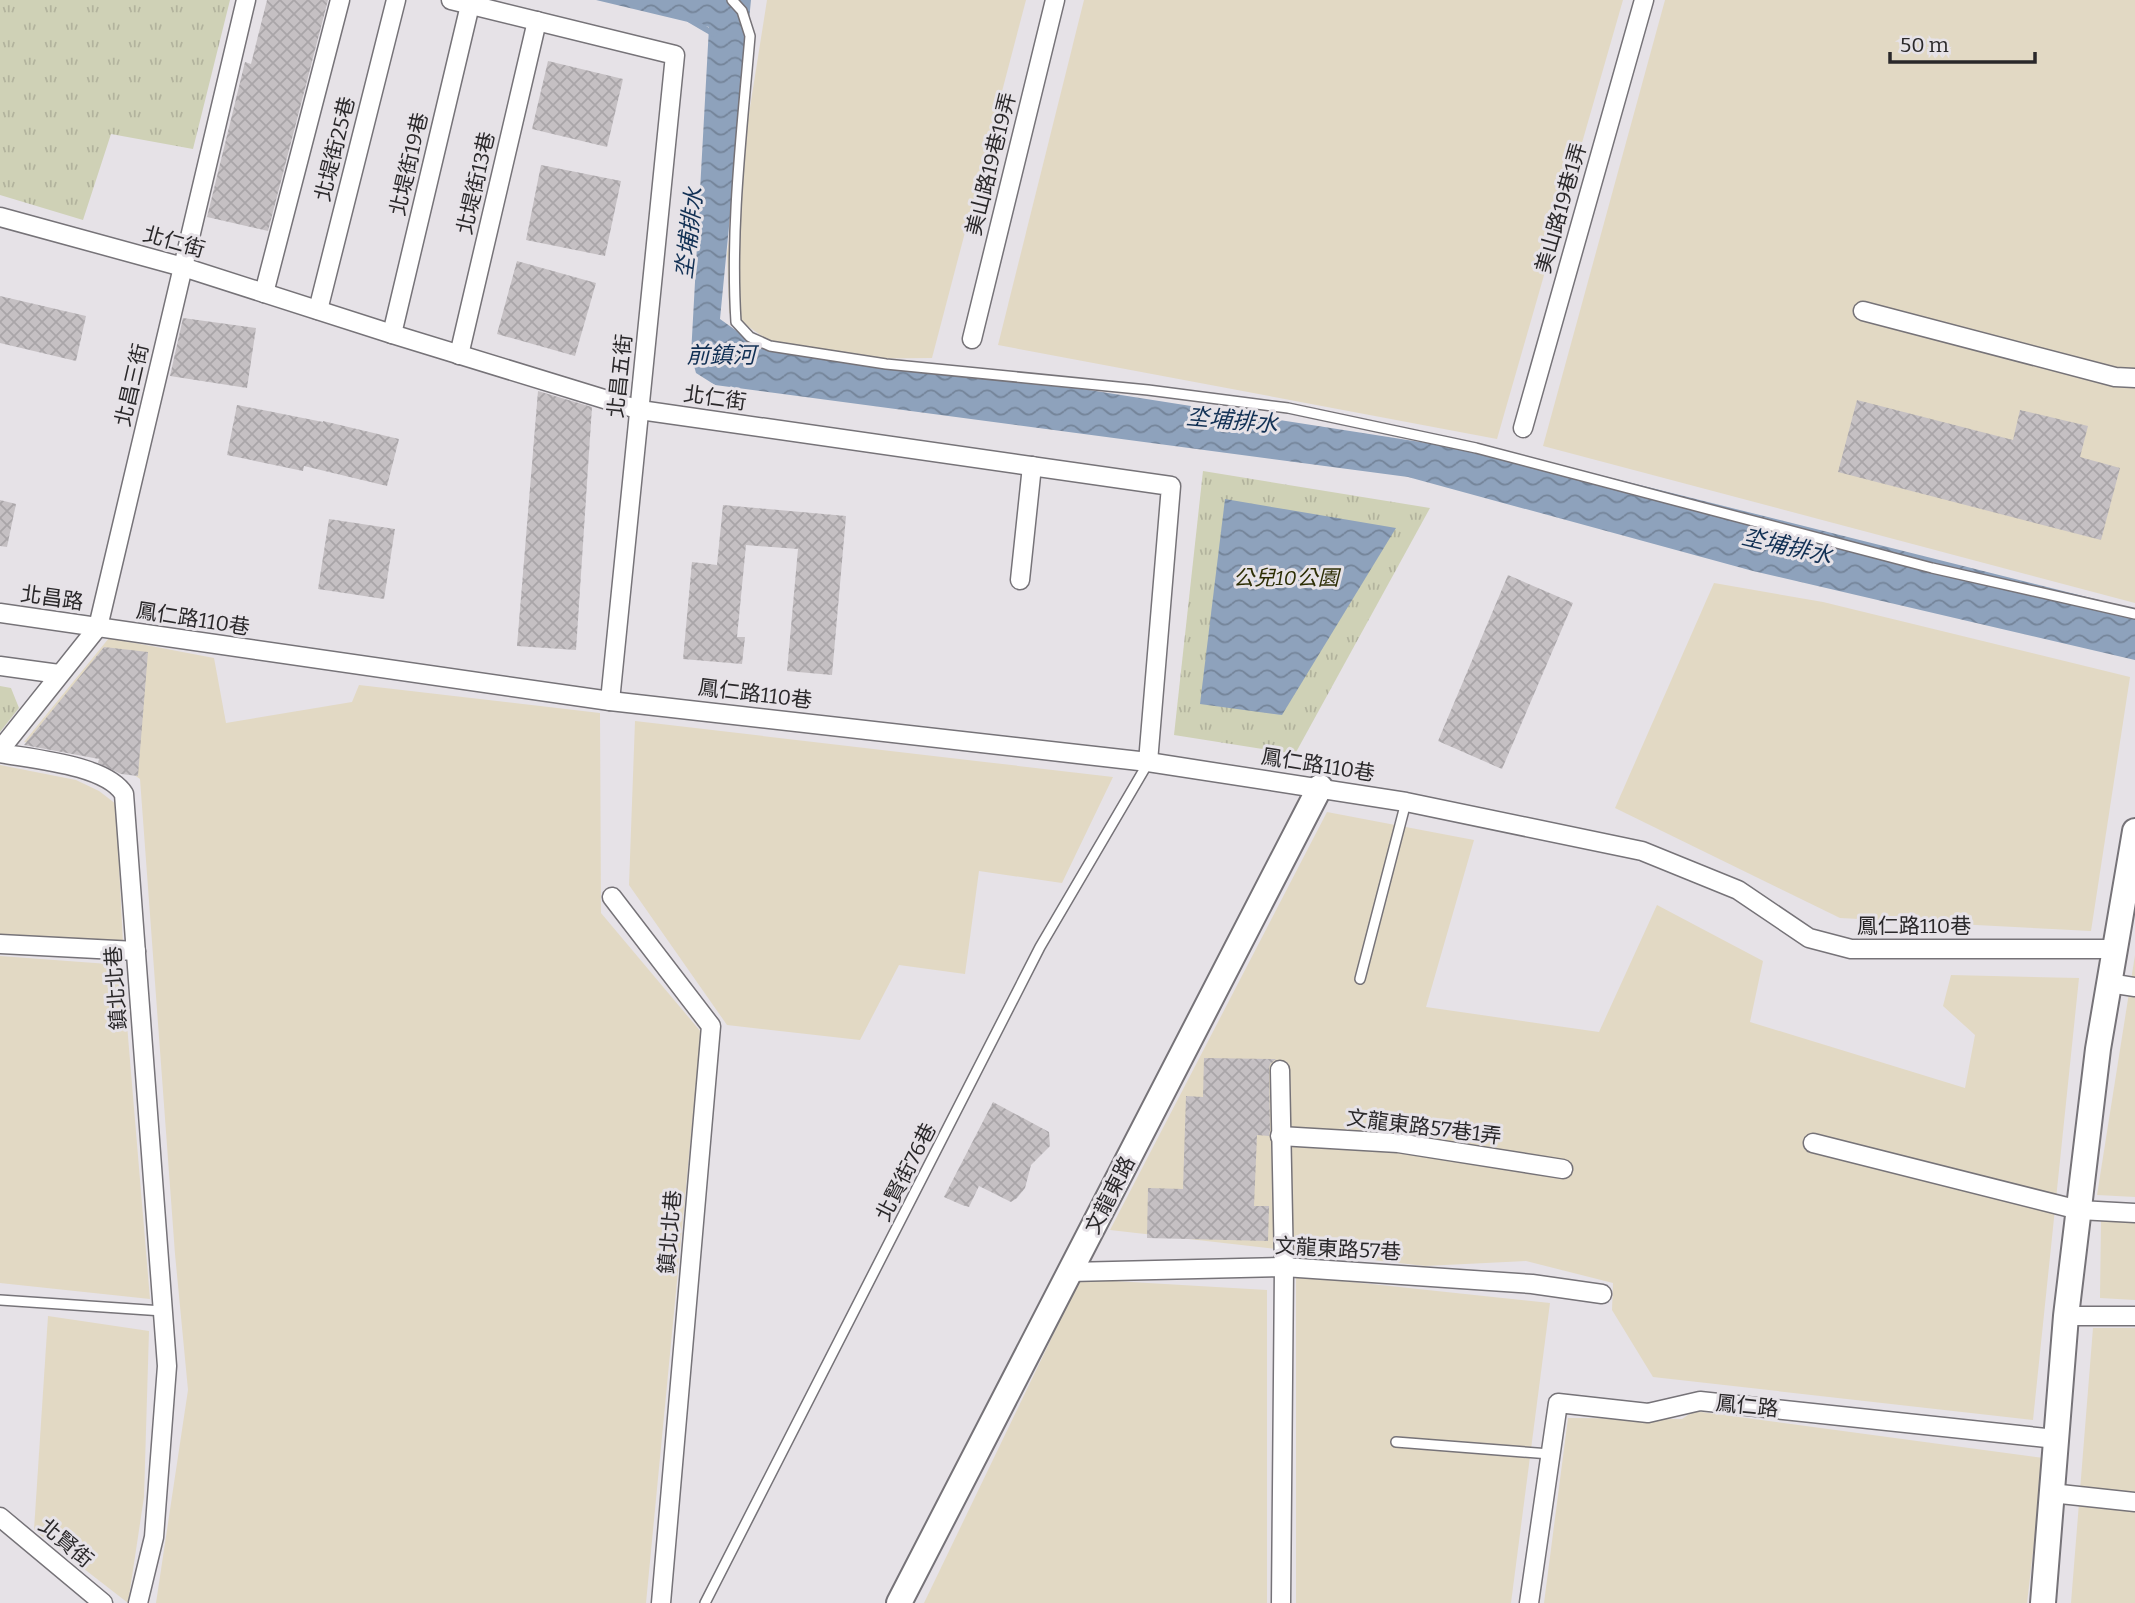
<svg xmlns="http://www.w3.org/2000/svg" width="2135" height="1603" font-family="Bitter,'Noto Sans TC',serif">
<defs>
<pattern id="grass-tufts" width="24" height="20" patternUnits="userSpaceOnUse" patternTransform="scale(1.75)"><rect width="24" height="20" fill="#cfd1b6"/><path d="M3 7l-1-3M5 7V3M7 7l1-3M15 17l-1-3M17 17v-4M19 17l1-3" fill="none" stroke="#b2b39d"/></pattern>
<pattern id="water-waves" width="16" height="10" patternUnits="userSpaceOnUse" patternTransform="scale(1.75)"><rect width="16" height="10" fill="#8ea2bc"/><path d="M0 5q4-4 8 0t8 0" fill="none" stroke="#748499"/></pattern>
<pattern id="building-cross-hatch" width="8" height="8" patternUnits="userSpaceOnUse" patternTransform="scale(1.75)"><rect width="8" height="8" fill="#c5c0c3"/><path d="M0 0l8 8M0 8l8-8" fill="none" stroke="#a9a5a8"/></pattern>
</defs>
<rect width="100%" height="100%" fill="#e6e2e7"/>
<!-- industrial -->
<g fill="#e2d9c4">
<path d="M 767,0 L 1026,0 L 932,358 L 834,359 L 766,339 L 729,313 L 727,253 Z"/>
<path d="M 1084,0 L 1623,0 L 1497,439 L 998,345 Z"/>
<path d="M 1665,0 L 2135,0 L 2135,603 L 1543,446 Z"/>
<path d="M 1714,583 L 1823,602 L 2130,677 L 2091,931 L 1840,918 L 1615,808 Z"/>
<path d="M 109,638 L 214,658 L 226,723 L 352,702 L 359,685 L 600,713 L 601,913 L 701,1032 L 646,1603 L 156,1603 L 188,1390 L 175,1254 L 140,779 L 112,759 L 24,742 Z"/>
<path d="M 635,721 L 1113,777 L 1062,883 L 979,871 L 965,974 L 899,965 L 860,1040 L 727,1025 L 629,885 Z"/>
<path d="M 0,765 L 76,780 L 99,791 L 116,804 L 123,944 L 0,935 Z"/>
<path d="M 1327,812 L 1474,840 L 1426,1007 L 1599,1032 L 1657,905 L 1763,961 L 1750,1022 L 1965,1088 L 1975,1035 L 1943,1006 L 1951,975 L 2079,978 L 2033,1420 L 1653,1377 L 1612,1310 L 1613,1283 L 1526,1261 L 1425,1266 L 1110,1230 Z"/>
<path d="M 2135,955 L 2135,1197 L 2097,1195 Z"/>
<path d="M 0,956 L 122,965 L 150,1299 L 0,1283 Z"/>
<path d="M 2101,1220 L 2135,1223 L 2135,1300 L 2100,1298 Z"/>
<path d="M 1296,1276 L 1550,1303 L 1511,1603 L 1296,1603 Z"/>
<path d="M 1080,1279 L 1267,1290 L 1267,1603 L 924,1603 Z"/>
<path d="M 48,1316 L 149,1331 L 144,1497 L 128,1603 L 34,1530 Z"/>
<path d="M 2093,1328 L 2135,1328 L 2135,1603 L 2071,1603 Z"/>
<path d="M 1694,1411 L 2044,1458 L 2027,1603 L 1544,1603 L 1568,1418 L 1682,1419 Z"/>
</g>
<!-- grass -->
<g fill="url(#grass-tufts)">
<path d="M 0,0 L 230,0 L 193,149 L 111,134 L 83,220 L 0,195 Z"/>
<path d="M 1203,471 L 1430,508 L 1295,754 L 1174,735 Z"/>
<path d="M 0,686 L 11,688 L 19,708 L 0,732 Z"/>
</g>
<!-- water -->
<g fill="url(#water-waves)">
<path d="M 596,0 L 751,0 L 720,319 L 755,344 L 974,372 L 1548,462 L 2135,609 L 2135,660 L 1753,571 L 1408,477 L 715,385 L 696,373 L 691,355 L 709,27 Z"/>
<path d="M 1225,499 L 1396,528 L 1282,715 L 1200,704 Z"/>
</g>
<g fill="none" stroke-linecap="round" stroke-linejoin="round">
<!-- stream -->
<path stroke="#8ea2bc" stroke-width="6" d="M 690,20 L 714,34"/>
</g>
<!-- building -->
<g fill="url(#building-cross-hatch)">
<path d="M 267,0 L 328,0 L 268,231 L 207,217 L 245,62 L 251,64 Z"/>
<path d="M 548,61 L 623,79 L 607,147 L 532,129 Z"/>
<path d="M 541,165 L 621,181 L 605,256 L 526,240 Z"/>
<path d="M 517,261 L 596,283 L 575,356 L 497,334 Z"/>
<path d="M 0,296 L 86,316 L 76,361 L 0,343 Z"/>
<path d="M 183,318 L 256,328 L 247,388 L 170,376 Z"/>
<path d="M 538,391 L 592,407 L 576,650 L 517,646 Z"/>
<path d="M 1857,400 L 2013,440 L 2020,410 L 2088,426 L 2080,457 L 2120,468 L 2101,540 L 1838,472 Z"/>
<path d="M 237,405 L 323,422 L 323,421 L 399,439 L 387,486 L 304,466 L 303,471 L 227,455 Z"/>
<path d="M 0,500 L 16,504 L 7,547 L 0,546 Z"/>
<path d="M 723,505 L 846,516 L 832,675 L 787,671 L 798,549 L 746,545 L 737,637 L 745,637 L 742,664 L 683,659 L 692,562 L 717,565 Z"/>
<path d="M 329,519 L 395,529 L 384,599 L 318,589 Z"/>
<path d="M 1508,575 L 1573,603 L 1502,769 L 1438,741 Z"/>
<path d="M 104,647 L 148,652 L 138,776 L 121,774 L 98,763 L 99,759 L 24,745 Z"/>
<path d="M 1204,1058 L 1276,1059 L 1270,1064 L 1269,1070 L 1270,1131 L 1269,1136 L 1257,1135 L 1254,1206 L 1269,1206 L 1268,1241 L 1147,1238 L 1148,1188 L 1183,1189 L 1186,1096 L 1203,1097 Z"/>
<path d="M 993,1102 L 1049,1132 L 1050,1146 L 1031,1165 L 1025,1188 L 1017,1198 L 1011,1202 L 979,1186 L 969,1207 L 962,1205 L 944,1197 Z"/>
</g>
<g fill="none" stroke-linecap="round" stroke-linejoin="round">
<defs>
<g id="lane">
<path d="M 732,0 L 742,11 L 750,36 C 742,131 730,227 736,322 L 750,337 L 770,346 L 886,364 L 1148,390 L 1288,408 L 1476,448 L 1932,568 L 2135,614"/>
<path d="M 1360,979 L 1406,802"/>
<path d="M 0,1300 L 163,1311"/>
<path d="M 1396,1442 L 1550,1454"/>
<path d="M 705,1603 L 1040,947 L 1148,763"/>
</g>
<g id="street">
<path d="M 451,0 L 675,55 L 610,701"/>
<path d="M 0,217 L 183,267 L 392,334 L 640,410 L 1171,486 L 1148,762"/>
<path d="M 264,293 L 340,0"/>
<path d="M 318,310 L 396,0"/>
<path d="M 1863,311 L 2115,377 L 2135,378"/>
<path d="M 392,334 L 470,5"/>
<path d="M 972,339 L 1055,0"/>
<path d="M 459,355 L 537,21"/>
<path d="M 1523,428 L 1644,0"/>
<path d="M 1020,580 L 1032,466"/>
<path d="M 0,613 L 610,701 L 1148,762 L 1406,802 L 1642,851 L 1738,890 L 1809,938 L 1851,949 L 2115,949"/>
<path d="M 0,666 L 59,674"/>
<path d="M 0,750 L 98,627 L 246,0"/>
<path d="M 0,753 C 33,759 106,765 124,794 L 167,1366 L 154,1537 L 138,1603"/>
<path d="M 612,897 L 711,1026 L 661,1603"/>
<path d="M 0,944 L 136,951"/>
<path d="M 2109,983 L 2135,987"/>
<path d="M 1280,1070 L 1284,1267 L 1281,1603"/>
<path d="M 1280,1136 L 1398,1143 L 1563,1169"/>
<path d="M 1813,1143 L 2079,1210 L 2135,1213"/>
<path d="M 1070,1272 L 1284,1267 L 1532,1284 L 1602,1294"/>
<path d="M 2066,1316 L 2135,1316"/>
<path d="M 2051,1493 L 2135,1502"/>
<path d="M 0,1517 L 103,1603"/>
<path d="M 1529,1603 L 1558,1403 L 1648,1413 L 1700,1401 L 2056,1439"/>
</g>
<g id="secondary">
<path d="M 899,1603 L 1320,787"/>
<path d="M 2043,1603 L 2066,1316 L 2098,1049 L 2135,831"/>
</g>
</defs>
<!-- lane casing -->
<use href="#lane" stroke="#767378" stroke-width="12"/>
<!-- street casing -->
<use href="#street" stroke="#767378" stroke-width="21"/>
<!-- secondary casing -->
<use href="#secondary" stroke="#767378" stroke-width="28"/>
<!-- lane -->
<use href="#lane" stroke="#fff" stroke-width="9"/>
<!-- street -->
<use href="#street" stroke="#fff" stroke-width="18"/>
<!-- secondary -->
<use href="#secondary" stroke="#fff" stroke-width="24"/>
</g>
<g text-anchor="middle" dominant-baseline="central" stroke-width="6" stroke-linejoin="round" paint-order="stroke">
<!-- street labels -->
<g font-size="21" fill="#2a282a" stroke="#e6e2e7">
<text transform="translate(335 149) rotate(-76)">北堤街25巷</text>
<text transform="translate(409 164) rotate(-77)">北堤街19巷</text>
<text transform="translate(991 164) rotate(-76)">美山路19巷19弄</text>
<text transform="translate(476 183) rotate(-77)">北堤街13巷</text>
<text transform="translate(1561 208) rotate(-74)">美山路19巷1弄</text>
<text transform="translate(174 242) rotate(16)">北仁街</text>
<text transform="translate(620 376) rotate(-84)">北昌五街</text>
<text transform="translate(132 385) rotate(-77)">北昌三街</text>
<text transform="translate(715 398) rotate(8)">北仁街</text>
<text transform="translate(52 598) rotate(8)">北昌路</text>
<text transform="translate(193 619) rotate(9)">鳳仁路110巷</text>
<text transform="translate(755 694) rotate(7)">鳳仁路110巷</text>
<text transform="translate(1318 765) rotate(9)">鳳仁路110巷</text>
<text x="1914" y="926">鳳仁路110巷</text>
<text transform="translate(116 988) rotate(-94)">鎮北北巷</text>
<text transform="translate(1424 1127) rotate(7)">文龍東路57巷1弄</text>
<text transform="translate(906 1172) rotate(-63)">北賢街76巷</text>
<text transform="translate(1110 1195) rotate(-63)">文龍東路</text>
<text transform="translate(670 1232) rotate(-85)">鎮北北巷</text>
<text transform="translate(1338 1249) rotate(3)">文龍東路57巷</text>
<text transform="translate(1747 1406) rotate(6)">鳳仁路</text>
<text transform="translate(66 1543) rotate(40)">北賢街</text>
</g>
<!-- park labels -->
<g font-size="21" font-style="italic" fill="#2d2e05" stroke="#e6e2e7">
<text x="1286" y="578">公兒10公園</text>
</g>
<!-- water labels -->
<g font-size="23" font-style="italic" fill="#113054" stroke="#e6e2e7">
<text transform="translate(689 233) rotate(-83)">坔埔排水</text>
<text x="721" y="355">前鎮河</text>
<text transform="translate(1232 420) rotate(5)">坔埔排水</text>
<text transform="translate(1787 546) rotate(13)">坔埔排水</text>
</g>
</g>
<!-- scale -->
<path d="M1890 52v10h145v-10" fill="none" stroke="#2a282a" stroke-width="3.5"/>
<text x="1900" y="52" font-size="21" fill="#2a282a" stroke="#e6e2e7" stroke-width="5" paint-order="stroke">50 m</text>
</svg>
